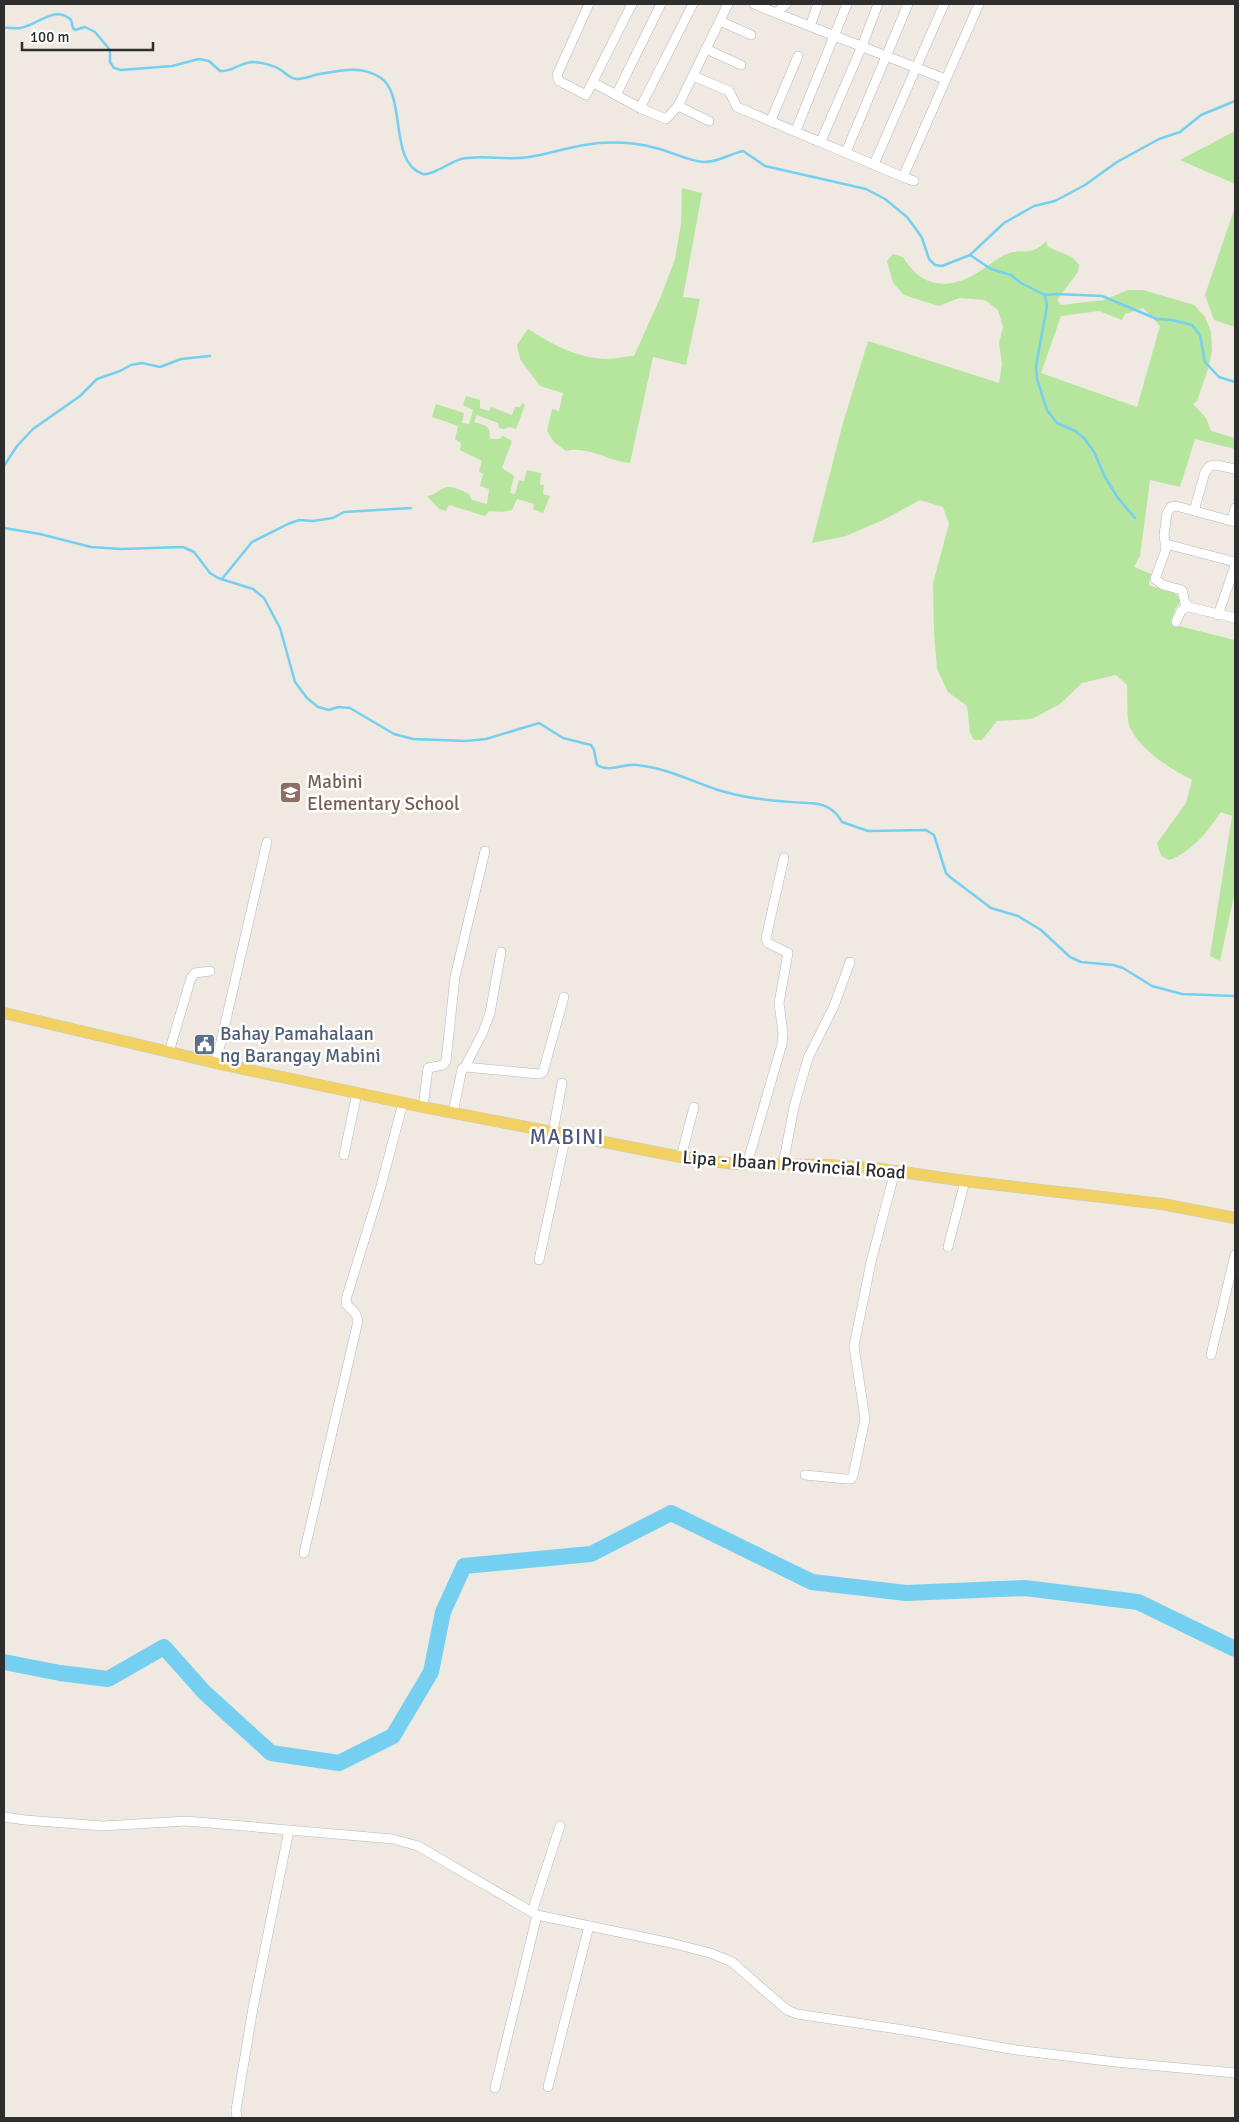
<svg xmlns="http://www.w3.org/2000/svg" width="1239" height="2122" font-family="Signika,sans-serif">
<rect width="100%" height="100%" fill="#efe9e1"/>
<!-- green -->
<g fill="#b6e59e" fill-rule="evenodd">
<path d="M 1235,131 L 1235,184 L 1180,160 Z"/>
<path d="M 682,188 L 702,193 L 683,297 L 700,299 L 686,365 L 653,357 L 630,463 C 609,461 585,445 566,451 L 554,442 L 547,431 L 552,409 L 559,411 L 563,393 L 540,386 L 520,359 L 517,345 L 528,329 C 551,344 579,359 607,359 C 616,359 625,356 634,356 L 661,296 L 675,259 L 681,224 Z"/>
<path d="M 1235,207 L 1235,327 L 1214,320 L 1205,295 Z"/>
<path d="M 1046,241 L 1048,247 L 1072,257 L 1079,265 L 1078,272 L 1057,300 L 1061,305 L 1104,300 L 1128,290 L 1143,290 L 1194,305 L 1205,317 L 1211,332 L 1212,351 L 1208,369 L 1197,401 L 1193,404 L 1206,418 L 1211,431 L 1235,438 L 1235,449 L 1195,439 L 1180,487 L 1150,480 L 1140,556 L 1134,567 L 1151,574 L 1149,584 L 1150,586 C 1162,589 1175,589 1181,601 L 1175,609 L 1171,624 L 1235,640 L 1235,891 L 1220,961 L 1210,956 L 1232,816 L 1221,812 C 1208,831 1191,853 1169,860 L 1161,856 L 1157,843 L 1186,803 L 1192,780 C 1169,768 1142,751 1130,728 C 1126,719 1128,695 1127,685 L 1116,675 L 1082,683 L 1060,704 L 1032,719 L 997,721 L 982,740 L 974,740 L 970,733 L 967,706 L 948,692 L 937,669 L 934,632 L 933,583 L 949,524 L 943,507 L 920,500 L 885,519 L 846,536 L 812,543 L 843,423 L 868,341 L 999,383 L 1002,364 L 999,343 L 1003,327 L 998,310 L 985,300 L 959,298 L 939,306 L 904,295 L 893,283 L 887,261 L 893,254 L 903,257 C 919,284 942,291 972,276 C 983,270 993,261 1004,255 C 1023,246 1029,259 1046,241 ZM 1143,308 L 1160,326 L 1137,407 L 1041,373 L 1061,316 L 1099,311 L 1122,320 L 1125,314 Z"/>
<path d="M 466,396 L 480,400 L 480,408 L 489,411 L 491,407 L 512,415 L 515,407 L 520,407 L 522,403 L 525,405 L 516,429 L 510,427 L 504,429 L 499,428 L 498,423 L 477,415 L 474,422 C 486,426 490,424 490,439 L 499,439 L 503,436 L 512,441 L 502,468 L 514,476 L 510,493 L 515,494 L 519,480 L 524,481 L 527,470 L 541,473 L 540,485 L 544,485 L 543,494 L 550,496 L 543,513 L 533,509 L 534,504 L 517,499 L 512,510 L 502,512 L 489,511 L 485,516 L 449,505 L 446,511 L 439,509 L 427,496 C 434,495 436,492 442,489 C 451,484 460,490 469,494 L 472,500 L 487,504 L 489,489 L 480,486 L 483,474 L 479,471 L 482,461 L 460,450 L 461,443 L 455,439 L 458,426 L 432,417 L 436,404 L 464,413 L 462,423 L 469,424 L 473,410 L 463,405 Z"/>
</g>
<g fill="none" stroke-linecap="round" stroke-linejoin="round">
<!-- stream -->
<g stroke="#75cff0" stroke-width="2.5">
<path d="M 4,28 C 9,27 15,29 20,28 C 37,26 55,4 71,20 L 73,28 L 75,30 L 85,27 L 95,32 L 110,50 L 110,62 L 114,68 L 121,70 L 172,66 L 199,59 L 209,61 L 220,71 C 232,72 239,63 252,62 C 261,62 273,65 281,70 C 287,74 289,78 297,79 C 303,79 309,77 315,75 C 337,71 361,64 381,78 C 407,96 388,163 423,174 C 432,176 450,162 461,159 C 483,154 507,161 529,157 C 548,154 566,148 584,145 C 608,141 632,142 656,148 C 672,152 686,160 703,162 C 717,163 729,154 743,151 L 765,166 L 866,189 L 885,199 L 907,217 L 916,229 L 922,238 L 929,259 L 935,265 L 942,266 L 970,255 L 1004,223 L 1034,206 L 1055,201 L 1085,185 L 1117,162 L 1159,139 L 1180,132 L 1201,115 L 1235,101"/>
<path d="M 970,255 L 991,269 L 1011,275 L 1021,283 L 1045,295 L 1057,294 L 1102,296 L 1157,319 L 1172,320 L 1192,325 L 1200,335 L 1205,362 L 1219,377 L 1235,382"/>
<path d="M 1045,295 L 1047,306 L 1036,366 L 1037,379 L 1047,410 L 1057,423 L 1075,431 L 1084,438 L 1094,452 L 1105,477 L 1118,498 L 1135,518"/>
<path d="M 4,466 L 17,446 L 33,429 L 80,396 L 97,379 L 120,371 L 131,365 L 142,363 L 160,367 L 181,359 L 210,356"/>
<path d="M 4,528 L 40,534 L 91,547 L 121,549 L 183,547 L 194,552 L 210,573 L 218,578 L 253,589 L 264,598 L 280,628 L 295,682 L 307,698 L 318,707 L 329,710 L 338,707 L 350,708 L 394,734 L 413,739 L 466,741 L 486,739 L 539,723 L 563,738 L 591,745 L 594,750 L 597,765 C 610,773 623,763 637,765 C 666,768 691,781 718,790 C 747,799 777,802 808,803 C 824,803 835,809 842,822 L 868,831 L 926,830 L 934,835 L 946,873 L 950,877 L 991,908 L 1018,916 L 1041,930 L 1070,957 L 1081,962 L 1113,965 L 1123,968 L 1152,986 L 1182,994 L 1235,996"/>
<path d="M 222,579 L 252,542 L 288,524 L 299,520 L 313,521 L 333,518 L 344,512 L 411,508"/>
</g>
<!-- river -->
<path stroke="#75cff0" stroke-width="16" d="M 4,1662 L 60,1673 L 108,1679 L 164,1647 L 204,1692 L 271,1753 L 339,1763 L 393,1736 L 431,1672 L 443,1612 L 464,1566 L 591,1554 L 671,1513 L 812,1582 L 906,1593 L 1025,1588 L 1138,1602 L 1235,1649"/>
<defs>
<g id="minor">
<path d="M 589,4 L 557,75 L 559,81 L 586,95 L 632,4"/>
<path d="M 754,4 L 776,13 L 786,4"/>
<path d="M 776,13 L 945,79"/>
<path d="M 720,21 L 751,35"/>
<path d="M 810,26 L 818,4"/>
<path d="M 706,49 L 741,65"/>
<path d="M 693,76 L 729,91 L 737,107 L 903,177 L 979,4"/>
<path d="M 594,83 L 640,108 L 666,119 L 678,106 L 728,4"/>
<path d="M 616,95 L 661,4"/>
<path d="M 678,106 L 709,121"/>
<path d="M 640,108 L 693,4"/>
<path d="M 771,120 L 798,56"/>
<path d="M 796,130 L 847,4"/>
<path d="M 821,141 L 862,46 L 878,4"/>
<path d="M 846,152 L 908,4"/>
<path d="M 874,164 L 944,4"/>
<path d="M 903,177 L 914,181"/>
<path d="M 1194,511 L 1205,472 L 1210,466 L 1216,465 L 1235,469"/>
<path d="M 1232,521 L 1235,508"/>
<path d="M 1235,522 L 1176,506 L 1171,507 L 1167,513 L 1164,535 L 1166,549 L 1155,579 L 1163,585 L 1182,590 L 1185,603 L 1189,607 L 1235,618"/>
<path d="M 1166,544 L 1235,562"/>
<path d="M 1218,615 L 1235,566"/>
<path d="M 1176,622 L 1181,611 L 1187,606"/>
<path d="M 169,1052 L 191,978 L 195,973 L 210,971"/>
<path d="M 216,1063 L 267,842"/>
<path d="M 465,1067 L 483,1032 L 490,1013 L 501,952"/>
<path d="M 423,1107 L 428,1068 L 443,1065 L 446,1061 L 455,977 L 485,851"/>
<path d="M 453,1113 L 462,1069 L 465,1067 L 539,1074 L 543,1072 L 564,997"/>
<path d="M 553,1132 L 562,1083"/>
<path d="M 344,1155 L 357,1093"/>
<path d="M 681,1157 L 694,1107"/>
<path d="M 747,1164 L 782,1044 L 783,1033 L 779,1003 L 788,953 L 768,943 L 766,938 L 784,858"/>
<path d="M 783,1165 L 794,1107 L 808,1058 L 834,1006 L 850,962"/>
<path d="M 948,1247 L 965,1181"/>
<path d="M 539,1260 L 566,1135"/>
<path d="M 1211,1355 L 1235,1255"/>
<path d="M 805,1475 L 846,1479 L 851,1479 L 853,1476 L 865,1419 L 854,1346 L 871,1262 L 895,1171"/>
<path d="M 304,1553 L 358,1321 L 356,1314 L 346,1304 L 347,1296 L 381,1186 L 403,1103"/>
<path d="M 4,1817 L 25,1820 L 103,1826 L 186,1821 L 393,1839 L 418,1846 L 537,1915 L 671,1943 L 710,1953 L 732,1962 L 787,2010 L 797,2014 L 904,2030 L 1016,2050 L 1115,2062 L 1235,2073"/>
<path d="M 532,1912 L 560,1826"/>
<path d="M 548,2087 L 589,1926"/>
<path d="M 495,2088 L 537,1915"/>
<path d="M 237,2118 L 236,2110 L 253,2008 L 289,1830"/>
</g>
<path id="major" d="M 4,1013 L 216,1063 L 423,1107 L 681,1157 L 735,1164 L 826,1165 L 874,1168 L 965,1181 L 1162,1204 L 1235,1218"/>
</defs>
<!-- minor casing -->
<use href="#minor" stroke="#b4b7c1" stroke-width="10"/>
<!-- major casing -->
<use href="#major" stroke="#c9c9c9" stroke-width="12"/>
<!-- minor -->
<use href="#minor" stroke="#fff" stroke-width="9"/>
<!-- major -->
<use href="#major" stroke="#f2d163" stroke-width="11"/>
</g>
<!-- icons -->
<defs>
<symbol id="school-square" viewBox="-11 -11 22 22"><rect x="-9" y="-9" width="18" height="18" rx="4" fill="#8d6e63" stroke="#fff"/><path d="M0-5L7-2L0 1L-7-2ZM-4 1L0 2.5L4 1V4Q0 6-4 4Z" fill="#fff"/></symbol>
<symbol id="civic-square" viewBox="-11 -11 22 22"><rect x="-9" y="-9" width="18" height="18" rx="4" fill="#5c6f8a" stroke="#fff"/><path d="M-.6-6.5H3V-4.5H.6V-3L4-1V1h2V6H-6V1h2V-1L-.6-3ZM-1.2 2.5V6h2.4V2.5Z" fill="#fff"/></symbol>
</defs>
<g fill-rule="evenodd">
<use href="#school-square" x="278" y="780" width="25" height="25"/>
<use href="#civic-square" x="192" y="1032" width="25" height="25"/>
</g>
<g text-anchor="middle" dominant-baseline="central" stroke-width="5" stroke-linejoin="round" paint-order="stroke">
<!-- education labels -->
<g font-size="19" fill="#785e54" stroke="#fff" text-anchor="start">
<text x="307" y="782">Mabini<tspan x="307" dy="22">Elementary School</tspan></text>
</g>
<!-- service labels -->
<g font-size="19" fill="#4e5e75" stroke="#fff" text-anchor="start">
<text x="220" y="1034">Bahay Pamahalaan<tspan x="220" dy="22">ng Barangay Mabini</tspan></text>
</g>
<!-- street labels -->
<g font-size="19" fill="#2e2e2e" stroke="#fff">
<text transform="translate(794 1165) rotate(4)">Lipa - Ibaan Provincial Road</text>
</g>
<!-- quarter labels -->
<g font-size="21" letter-spacing="1" fill="#4d5680" stroke="#fff">
<text x="567" y="1137">MABINI</text>
</g>
</g>
<!-- border -->
<rect width="1239" height="2122" fill="none" stroke="#2e2e2e" stroke-width="10"/>
<!-- scale -->
<path d="M22 42v8h131v-8" fill="none" stroke="#2e2e2e" stroke-width="2.5"/>
<text x="30" y="42" font-size="15" fill="#2e2e2e" stroke="#ffffff" stroke-width="4" paint-order="stroke">100 m</text>
</svg>
